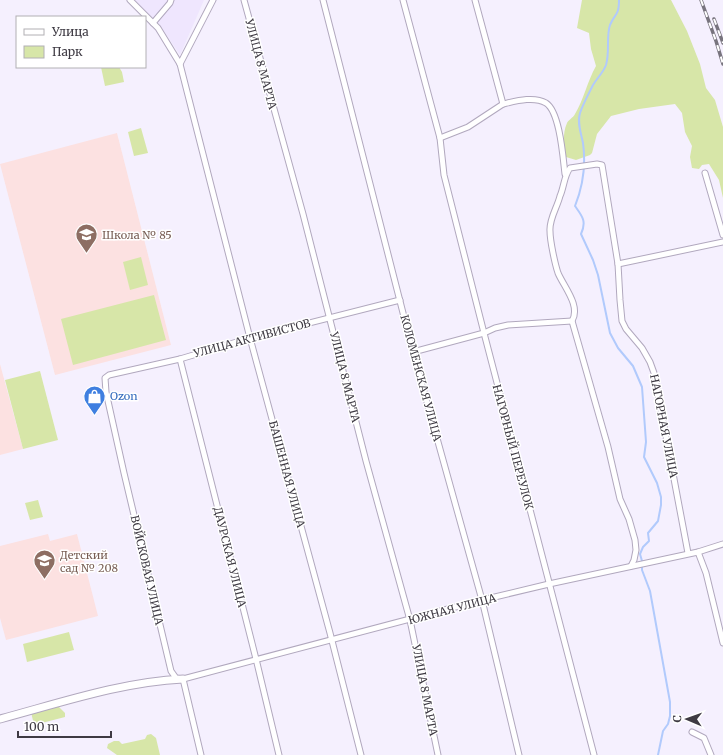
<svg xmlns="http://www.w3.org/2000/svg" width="723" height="755" font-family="Merriweather,serif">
<rect width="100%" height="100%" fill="#f5f0fe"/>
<!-- built -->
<path fill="#efe6fe" d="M 134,0 L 204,0 L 180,55 L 160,25 Z"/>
<!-- education -->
<g fill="#fce1e1">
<path d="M 117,133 L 171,345 L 55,375 L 0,164 Z"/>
<path d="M 0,364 L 23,449 L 0,455 Z"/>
<path d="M 48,534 L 50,541 L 77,534 L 98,616 L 6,640 L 0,618 L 0,546 Z"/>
</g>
<!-- green -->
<g fill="#d7e6a8">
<path d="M 582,0 L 671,0 L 687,31 L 700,64 L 706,88 L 715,100 L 723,127 L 723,198 L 719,180 L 709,164 L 702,165 L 699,169 L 692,168 L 690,157 L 692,146 L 685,132 L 682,113 L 675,104 L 639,109 L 611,116 L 597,134 L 592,153 L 590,155 L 576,160 L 566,157 C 564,147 562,134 567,123 C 568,120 573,118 575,114 C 584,99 587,82 596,66 L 591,49 L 589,33 L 577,28 Z"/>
<path d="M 101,67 L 119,67 L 122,72 L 124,82 L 105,86 Z"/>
<path d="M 141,128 L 148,153 L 134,156 L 128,132 Z"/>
<path d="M 141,257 L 148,285 L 130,290 L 123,262 Z"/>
<path d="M 154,295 L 166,340 L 73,365 L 61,319 Z"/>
<path d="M 40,371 L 58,440 L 23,449 L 5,380 Z"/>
<path d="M 38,500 L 43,517 L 30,520 L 25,503 Z"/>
<path d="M 69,632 L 74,650 L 27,662 L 23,644 Z"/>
<path d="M 57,705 L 65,713 L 65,717 L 34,725 L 31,712 Z"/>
<path d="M 151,734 L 156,738 L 160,755 L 117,755 L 107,748 L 108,744 L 114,741 L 119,741 L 122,744 L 145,739 L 147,735 Z"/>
</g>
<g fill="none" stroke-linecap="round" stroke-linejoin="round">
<!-- stream -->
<path stroke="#b1cafc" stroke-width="2" d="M 619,0 C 619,16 615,13 610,25 C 606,36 610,52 606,65 C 603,73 597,78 593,85 C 589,93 583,104 580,113 C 577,123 581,133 583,143 C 586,165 583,186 575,206 C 582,216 587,221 581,234 L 593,260 L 598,275 L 610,333 L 618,348 L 633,366 L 642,387 L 646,442 L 644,457 L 657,483 L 661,497 L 661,505 L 658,521 L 648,533 L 649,541 L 643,547 L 640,554 L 642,561 L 642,570 L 650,591 L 670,702 L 670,716 L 668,724 L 663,731 L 658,755"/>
<defs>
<g id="minor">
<path d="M 130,0 L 158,28 L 180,64 L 250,338 L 330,633 L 361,755"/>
<path d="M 244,0 L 303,214 L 366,461 L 410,620 L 438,755"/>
<path d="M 323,0 L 413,352 L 482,600 L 519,755"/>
<path d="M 403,0 L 440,138 L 444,175 L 484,333 L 594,755"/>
<path d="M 153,23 L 170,3 L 171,0"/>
<path d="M 180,64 L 213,0"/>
<path d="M 503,104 C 516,101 534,96 546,103 C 560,112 563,158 565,174"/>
<path d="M 440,138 L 468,127 L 503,104 L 475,0"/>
<path d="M 705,173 L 723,235"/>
<path d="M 618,264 L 723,242"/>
<path d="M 413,352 L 484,333 L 495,328 L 508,325 L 572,321"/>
<path d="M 180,359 L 257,663 L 279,755"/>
<path d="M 698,552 L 706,573 L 723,643"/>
<path d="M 631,566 L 634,560 L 636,550 L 635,540 L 629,519 L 620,499 L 608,447 L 572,321 C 581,306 564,287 558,273 C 555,264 550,241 550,231 C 549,219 557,208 560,196 C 564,187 564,176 570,168 L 597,164 L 602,165 L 618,264 L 620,300 L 622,321 L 626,329 L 642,348 L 650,362 L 654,373 L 688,553"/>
<path d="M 183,679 L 482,600 L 549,584 L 698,552 L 723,544"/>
<path d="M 692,732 L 704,738 L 711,755"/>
<path d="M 201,755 L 183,679 L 176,678 L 171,671 L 124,473 L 106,392 L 105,378 L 109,375 L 180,359 L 250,338 L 400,300"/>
</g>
<path id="secondary" d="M 0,719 C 60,703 121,682 183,679"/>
</defs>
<!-- minor casing -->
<use href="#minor" stroke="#b1a8be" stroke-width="7"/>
<!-- secondary casing -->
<use href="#secondary" stroke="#b1a8be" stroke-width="9"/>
<!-- minor -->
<use href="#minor" stroke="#fff" stroke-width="5"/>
<!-- secondary -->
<use href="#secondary" stroke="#fff" stroke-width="7"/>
<defs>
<g id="rail">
<path d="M 701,0 L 716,41 L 723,64"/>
<path d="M 714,19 L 723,43"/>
</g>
</defs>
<!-- rail casing -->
<use href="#rail" stroke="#78747e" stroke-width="3.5"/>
<!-- rail -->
<use href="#rail" stroke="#fff" stroke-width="2" stroke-dasharray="6" stroke-linecap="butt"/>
</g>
<!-- icons -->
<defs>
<symbol id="school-pin" viewBox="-11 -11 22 30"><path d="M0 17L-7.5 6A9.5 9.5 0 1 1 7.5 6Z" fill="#8d6e63" stroke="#fff"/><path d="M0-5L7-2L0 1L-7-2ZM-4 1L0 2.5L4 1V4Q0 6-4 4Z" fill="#fff"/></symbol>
<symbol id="shop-pin" viewBox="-11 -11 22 30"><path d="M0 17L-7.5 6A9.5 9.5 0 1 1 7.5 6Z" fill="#3f7fe0" stroke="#fff"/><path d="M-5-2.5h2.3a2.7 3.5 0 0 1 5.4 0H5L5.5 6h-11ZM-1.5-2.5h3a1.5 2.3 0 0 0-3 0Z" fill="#fff"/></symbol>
</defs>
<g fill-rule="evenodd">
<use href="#school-pin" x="74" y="222" width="25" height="34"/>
<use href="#shop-pin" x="82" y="384" width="25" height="34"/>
<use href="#school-pin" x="32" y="548" width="25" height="34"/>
</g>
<g text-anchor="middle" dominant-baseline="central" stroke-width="3" stroke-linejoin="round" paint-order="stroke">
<!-- street labels -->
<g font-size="11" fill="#3e3a43" stroke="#fff">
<text transform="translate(261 64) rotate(75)">УЛИЦА 8 МАРТА</text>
<text transform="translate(252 338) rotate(-15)">УЛИЦА АКТИВИСТОВ</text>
<text transform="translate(345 377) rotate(76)">УЛИЦА 8 МАРТА</text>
<text transform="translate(421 378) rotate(75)">КОЛОМЕНСКАЯ УЛИЦА</text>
<text transform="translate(664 426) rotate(79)">НАГОРНАЯ УЛИЦА</text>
<text transform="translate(513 447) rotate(75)">НАГОРНЫЙ ПЕРЕУЛОК</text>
<text transform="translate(287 474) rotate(75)">БАШЕННАЯ УЛИЦА</text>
<text transform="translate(230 557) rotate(76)">ДАУРСКАЯ УЛИЦА</text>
<text transform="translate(147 570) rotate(77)">ВОЙСКОВАЯ УЛИЦА</text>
<text transform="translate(452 609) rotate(-15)">ЮЖНАЯ УЛИЦА</text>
<text transform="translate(425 690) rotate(79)">УЛИЦА 8 МАРТА</text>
</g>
<!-- education labels -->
<g font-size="11" fill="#785e54" stroke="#fff" text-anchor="start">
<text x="102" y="235">Школа № 85</text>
<text x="60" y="555">Детский<tspan x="60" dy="13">сад № 208</tspan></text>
</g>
<!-- shop labels -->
<g font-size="11" fill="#366cbe" stroke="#fff" text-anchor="start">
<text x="110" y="396">Ozon</text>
</g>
</g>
<!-- legend -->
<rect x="16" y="16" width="130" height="52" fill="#ffffff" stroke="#b2b0b4"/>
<rect x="24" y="29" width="20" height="6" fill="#ffffff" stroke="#b2b0b4"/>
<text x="52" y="36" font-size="12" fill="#3e3a43">Улица</text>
<rect x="24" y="46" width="20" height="12" fill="#d7e6a8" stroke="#b2b0b4"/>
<text x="52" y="56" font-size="12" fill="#3e3a43">Парк</text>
<!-- north arrow -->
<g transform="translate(687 719) rotate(272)" stroke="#ffffff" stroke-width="3" paint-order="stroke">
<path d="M0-3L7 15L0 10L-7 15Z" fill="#3e3a43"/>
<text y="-6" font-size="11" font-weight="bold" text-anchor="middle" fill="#3e3a43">С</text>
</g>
<!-- scale -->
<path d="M18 731v6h93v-6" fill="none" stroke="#3e3a43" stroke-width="2"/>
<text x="24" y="731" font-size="12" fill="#3e3a43" stroke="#ffffff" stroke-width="3" paint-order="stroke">100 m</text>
</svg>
